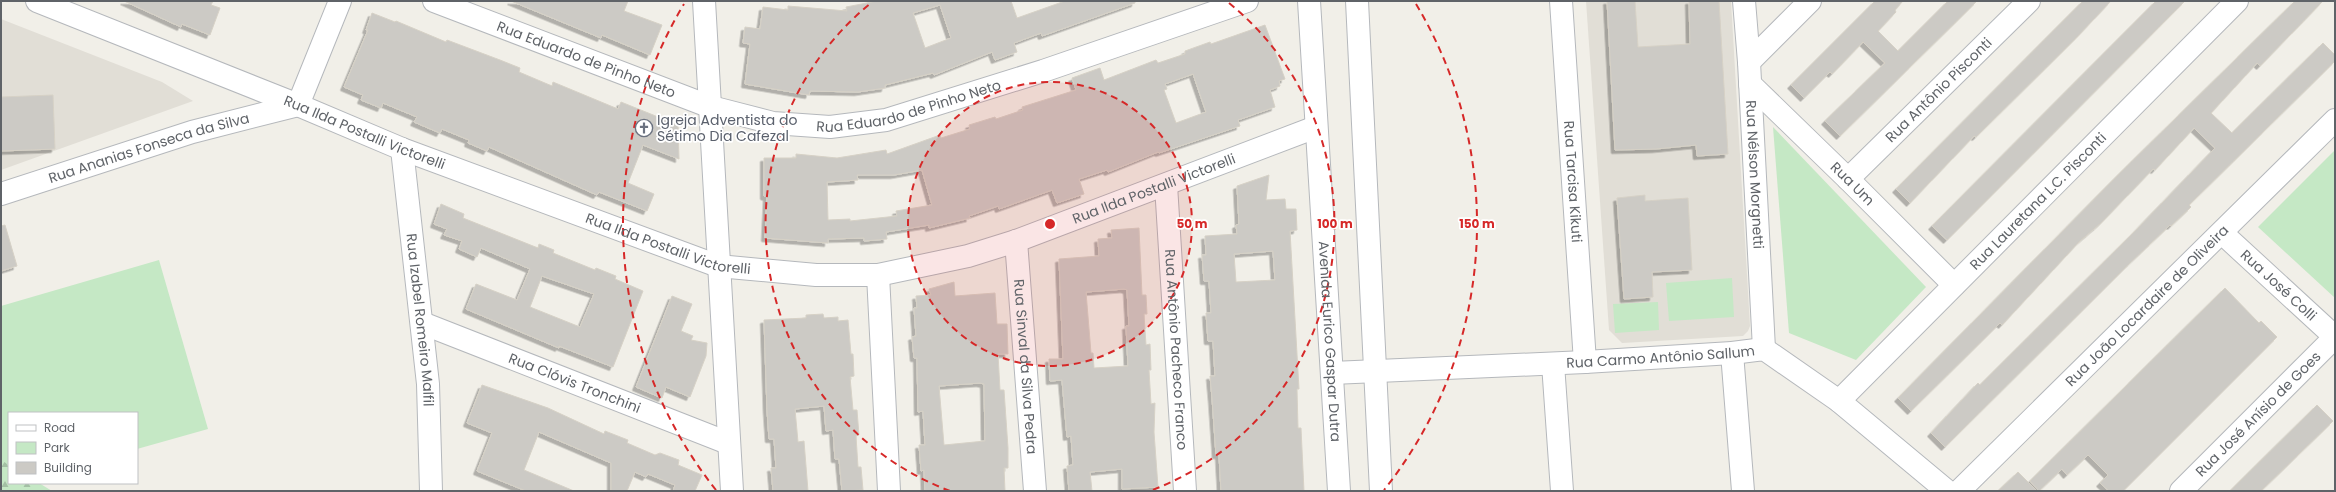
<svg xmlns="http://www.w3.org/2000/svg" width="2336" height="492" font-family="Poppins,sans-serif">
<defs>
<pattern id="forest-firs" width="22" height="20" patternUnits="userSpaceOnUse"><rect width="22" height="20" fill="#c5e8c5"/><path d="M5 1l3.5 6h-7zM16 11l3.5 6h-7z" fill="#a3c0a4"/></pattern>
<filter id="shadow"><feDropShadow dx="-3.5" dy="3.5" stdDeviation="0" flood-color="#0004"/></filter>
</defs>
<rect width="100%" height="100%" fill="#f1efe8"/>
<!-- education -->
<g fill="#e1ded6">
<path d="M 1586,1 L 1731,1 L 1750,326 L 1748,331 L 1743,336 L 1622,343 L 1609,330 Z"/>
<path d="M 1,19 L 162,82 L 193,101 L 1,170 Z"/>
</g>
<!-- green -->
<g fill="#c5e8c5">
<path d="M 1773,127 L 1926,287 L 1856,360 L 1789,333 Z"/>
<path d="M 2335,150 L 2335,298 L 2258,227 Z"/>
<path d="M 159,260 L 208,429 L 137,449 L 137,413 L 9,413 L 9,483 L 1,489 L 1,306 Z"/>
<path d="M 1732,278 L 1734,317 L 1669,321 L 1666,283 Z"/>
<path d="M 1658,302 L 1659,330 L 1615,333 L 1613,304 Z"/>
</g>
<!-- forest -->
<path fill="url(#forest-firs)" d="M 1,460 L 9,465 L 9,483 L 39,483 L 52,491 L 1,491 Z"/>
<!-- building -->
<g fill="#cccac5" stroke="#d6d1c6" fill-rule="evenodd" filter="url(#shadow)">
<path d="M 124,1 L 213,1 L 211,5 L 220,8 L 210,35 L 182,24 L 181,27 Z"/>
<path d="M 511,1 L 628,1 L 624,11 L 662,25 L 650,55 L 602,35 L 601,38 Z"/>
<path d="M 877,1 L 1011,1 L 1017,18 L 1065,1 L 1135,1 L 1135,3 L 1042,36 L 1041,33 L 1014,43 L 1017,52 L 995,60 L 992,52 L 934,75 L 933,73 L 885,85 L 885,88 L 858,92 L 810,91 L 809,95 L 745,84 L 750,44 L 743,43 L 745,27 L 760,29 L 763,7 L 788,10 L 788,6 L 847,11 L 846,7 ZM 940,5 L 951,38 L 925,48 L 913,13 Z"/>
<path d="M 1607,1 L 1635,1 L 1638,47 L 1690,44 L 1689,1 L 1719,1 L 1728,154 L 1697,156 L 1696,145 L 1656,149 L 1615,150 Z"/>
<path d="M 1875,1 L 1903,1 L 1895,10 L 1896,12 L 1878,31 L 1898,51 L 1948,1 L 1977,1 L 1840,136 L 1825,121 L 1885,63 L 1863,42 L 1832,74 L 1830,72 L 1804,98 L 1791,85 Z"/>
<path d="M 2083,1 L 2111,1 L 2077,37 L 1976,137 L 1974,136 L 1910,203 L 1896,189 Z"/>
<path d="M 2156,1 L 2185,1 L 1947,240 L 1932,226 Z"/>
<path d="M 2295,1 L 2323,1 L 2260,66 L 2257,63 L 2211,113 L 2232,133 L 2323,43 L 2335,55 L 2335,61 L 2189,205 L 2191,207 L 2171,226 L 2170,225 L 2128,265 L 1945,447 L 1931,433 L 1978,383 L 1980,385 L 2135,231 L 2215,148 L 2194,128 L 2155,170 L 2153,169 L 2101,223 L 2079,242 L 2002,325 L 2000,323 L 1911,411 L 1898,398 L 2119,174 Z"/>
<path d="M 372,13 L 395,22 L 396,21 L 446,42 L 447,40 L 500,60 L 520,68 L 519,72 L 552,86 L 553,82 L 618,109 L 621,102 L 678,125 L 679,159 L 643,145 L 628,183 L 654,194 L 647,211 L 599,192 L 597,195 L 489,147 L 487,151 L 468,143 L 469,140 L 442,129 L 440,133 L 414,122 L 417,117 L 383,103 L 381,108 L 361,100 L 363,95 L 344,87 L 368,30 L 366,30 Z"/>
<path d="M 1265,25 L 1285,79 L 1279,81 L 1280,86 L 1270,90 L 1275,107 L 1238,120 L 1240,126 L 1159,153 L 1158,152 L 1108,172 L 1107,170 L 1079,179 L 1084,194 L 1057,203 L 1052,190 L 999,209 L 998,206 L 969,216 L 970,218 L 929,228 L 929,225 L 886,232 L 887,239 L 864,241 L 864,238 L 828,239 L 828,243 L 765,238 L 767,197 L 764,196 L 764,158 L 796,158 L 796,154 L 837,158 L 886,150 L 887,154 L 940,135 L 941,138 L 970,129 L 969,125 L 995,117 L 996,119 L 1023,110 L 1022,107 L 1076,90 L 1072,78 L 1100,68 L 1104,80 L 1156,60 L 1158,63 L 1185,54 L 1185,51 L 1210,42 L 1211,44 ZM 1193,74 L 1206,112 L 1176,123 L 1164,90 L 1167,89 L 1165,84 ZM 922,170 L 932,205 L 896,211 L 897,216 L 850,221 L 850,219 L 828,220 L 827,182 L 858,180 L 857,175 L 894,175 Z"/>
<path d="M 53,95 L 55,149 L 1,151 L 1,97 Z"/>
<path d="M 1269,175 L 1266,200 L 1285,199 L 1286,209 L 1296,209 L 1297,230 L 1290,231 L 1299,389 L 1297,389 L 1298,428 L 1301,428 L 1304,491 L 1221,491 L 1219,455 L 1216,455 L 1212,398 L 1210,376 L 1215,376 L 1213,341 L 1208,341 L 1206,313 L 1211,313 L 1209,281 L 1204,281 L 1202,255 L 1206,255 L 1205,236 L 1237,234 L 1236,225 L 1239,224 L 1237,186 ZM 1273,251 L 1275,280 L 1236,282 L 1234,254 Z"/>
<path d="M 1645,195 L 1645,201 L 1688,198 L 1692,270 L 1652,272 L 1653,297 L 1624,299 L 1617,198 Z"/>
<path d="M 441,204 L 464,214 L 463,218 L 538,248 L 539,244 L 554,250 L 553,253 L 595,270 L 596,268 L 616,276 L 615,279 L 643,291 L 613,367 L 559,346 L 559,348 L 466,309 L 476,284 L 517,300 L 530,269 L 481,248 L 477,257 L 459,249 L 462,241 L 444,235 L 447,229 L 434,224 ZM 542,276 L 594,294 L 580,327 L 530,307 Z"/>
<path d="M 5,225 L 17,266 L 1,271 L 1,226 Z"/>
<path d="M 1139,228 L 1142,295 L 1146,295 L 1147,314 L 1144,314 L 1146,345 L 1150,344 L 1151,370 L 1149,370 L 1151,404 L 1155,403 L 1154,432 L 1158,487 L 1122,489 L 1122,469 L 1090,472 L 1092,491 L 1069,491 L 1067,466 L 1073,465 L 1071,436 L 1067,437 L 1062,380 L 1050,381 L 1049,359 L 1063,359 L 1059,259 L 1099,256 L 1098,239 L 1112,238 L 1111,230 ZM 1124,289 L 1127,290 L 1129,326 L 1126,326 L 1128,366 L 1094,368 L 1093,353 L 1091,353 L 1086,292 Z"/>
<path d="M 954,282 L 955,296 L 995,293 L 997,324 L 1007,324 L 1008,354 L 998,354 L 1000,390 L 1004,390 L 1008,448 L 1008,468 L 1004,468 L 1005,491 L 925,491 L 924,470 L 921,471 L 919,445 L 925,445 L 923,411 L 918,412 L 917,358 L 914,358 L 912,337 L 916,336 L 914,308 L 917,308 L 916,296 L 931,295 L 929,289 ZM 980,383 L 984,384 L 985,441 L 944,445 L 939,386 Z"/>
<path d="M 2225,288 L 2259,323 L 2261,321 L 2277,337 L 2123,491 L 2109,491 L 2100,483 L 2108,475 L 2088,455 L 2067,475 L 2062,469 L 2039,491 L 2030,481 Z"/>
<path d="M 672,296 L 692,304 L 681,331 L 693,336 L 691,340 L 707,343 L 706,356 L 690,397 L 666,387 L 662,398 L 636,387 Z"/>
<path d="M 823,314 L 824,318 L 838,317 L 838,321 L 848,320 L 851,354 L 853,354 L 854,376 L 850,377 L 853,410 L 857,410 L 859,435 L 856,436 L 858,467 L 861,467 L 863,490 L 842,491 L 839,459 L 835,459 L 833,430 L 826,431 L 824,406 L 795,409 L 798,442 L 804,441 L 808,491 L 773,491 L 771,468 L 776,468 L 774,439 L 769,439 L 767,410 L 764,320 L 806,318 L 806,315 Z"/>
<path d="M 482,385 L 548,408 L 604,434 L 605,431 L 628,440 L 627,443 L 655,455 L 660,453 L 679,460 L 678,465 L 702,475 L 695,491 L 673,491 L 675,485 L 648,474 L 646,477 L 635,472 L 627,491 L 611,491 L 611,463 L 539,432 L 524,470 L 574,491 L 526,491 L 477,471 L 492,433 L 467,423 Z"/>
<path d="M 2317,405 L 2333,421 L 2261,491 L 2230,491 Z"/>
<path d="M 2018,472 L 2037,491 L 1998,491 Z"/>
</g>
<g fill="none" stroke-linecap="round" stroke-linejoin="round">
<defs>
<g id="minor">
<path id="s1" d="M 37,1 L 298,105 L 402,149 L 718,266 L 816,275 L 878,275 L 968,256 L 1016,241 L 1316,127"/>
<path id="s2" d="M 434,1 L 711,107 L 773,123 L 830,127 L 886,120 L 1043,71 L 1247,1"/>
<path d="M 704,1 L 732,491"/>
<path id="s3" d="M 1309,1 L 1339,491"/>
<path d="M 1357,1 L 1381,491"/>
<path id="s4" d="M 1561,1 L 1585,362"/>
<path id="s5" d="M 1744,1 L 1749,62 L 1764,349"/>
<path d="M 1749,62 L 1810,1"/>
<path id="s6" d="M 1750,84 L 1848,179 L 1954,285"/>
<path d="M 298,105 L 340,1"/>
<path id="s7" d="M 402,149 L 428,384 L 431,491"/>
<path id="s8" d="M 1848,179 L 2029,1"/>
<path id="s9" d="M 1166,185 L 1185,491"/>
<path id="s10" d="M 1,194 L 192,132 L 298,105"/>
<path id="s11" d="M 2222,233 L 2335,337"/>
<path id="s12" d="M 1016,241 L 1035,491"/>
<path d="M 878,275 L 889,491"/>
<path id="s13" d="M 422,323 L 728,443"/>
<path d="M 1732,353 L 1743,491"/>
<path d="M 1553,364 L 1562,491"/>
<path id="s14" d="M 1332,373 L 1585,362 L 1732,353 L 1764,349 L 1839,401 L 1947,491"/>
<path id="s15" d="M 1839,401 L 2237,1"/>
<path id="s16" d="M 1959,491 L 2335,120"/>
<path id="s17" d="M 2181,491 L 2335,337"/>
</g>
</defs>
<!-- minor casing -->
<use href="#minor" stroke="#b5b8bc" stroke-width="24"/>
<!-- minor -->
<use href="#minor" stroke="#fff" stroke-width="22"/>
</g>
<!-- distance rings -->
<circle cx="1050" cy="224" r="142" fill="#d62828" fill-opacity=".12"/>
<g fill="none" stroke="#d62828" stroke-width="2" stroke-dasharray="7 5">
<circle cx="1050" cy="224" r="142"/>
<path d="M950 491A285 285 0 0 1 871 3M1229 3A285 285 0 0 1 1150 491"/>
<path d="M716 490A427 427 0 0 1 684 4M1416 4A427 427 0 0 1 1384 490"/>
</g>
<!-- icons -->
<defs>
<symbol id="church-ring" viewBox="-11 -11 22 22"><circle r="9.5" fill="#fff" stroke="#6b7280" stroke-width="1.5"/><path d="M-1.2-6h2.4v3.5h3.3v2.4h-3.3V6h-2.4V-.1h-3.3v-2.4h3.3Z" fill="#6b7280"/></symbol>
</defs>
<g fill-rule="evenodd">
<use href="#church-ring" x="634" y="118" width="20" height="20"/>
</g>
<g text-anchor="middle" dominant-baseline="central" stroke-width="3.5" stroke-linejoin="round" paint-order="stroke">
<!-- street labels -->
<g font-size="14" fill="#5f6368" stroke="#fff">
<text stroke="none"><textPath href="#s2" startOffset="163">Rua Eduardo de Pinho Neto</textPath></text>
<text stroke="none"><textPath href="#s8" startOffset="127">Rua Antônio Pisconti</textPath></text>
<text stroke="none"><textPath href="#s2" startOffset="499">Rua Eduardo de Pinho Neto</textPath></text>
<text stroke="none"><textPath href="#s1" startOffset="353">Rua Ilda Postalli Victorelli</textPath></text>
<text stroke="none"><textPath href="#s10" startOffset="155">Rua Ananias Fonseca da Silva</textPath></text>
<text stroke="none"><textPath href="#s5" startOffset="174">Rua Nélson Morgnetti</textPath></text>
<text stroke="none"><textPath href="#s4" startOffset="181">Rua Tarcisa Kikuti</textPath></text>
<text stroke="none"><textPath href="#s6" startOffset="143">Rua Um</textPath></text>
<text stroke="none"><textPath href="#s1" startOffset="1181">Rua Ilda Postalli Victorelli</textPath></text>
<text stroke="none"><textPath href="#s15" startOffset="282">Rua Lauretana L.C. Pisconti</textPath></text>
<text stroke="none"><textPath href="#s1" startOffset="677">Rua Ilda Postalli Victorelli</textPath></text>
<text stroke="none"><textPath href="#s11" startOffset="77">Rua José Colli</textPath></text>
<text stroke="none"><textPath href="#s16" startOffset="264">Rua João Locardaire de Oliveira</textPath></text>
<text stroke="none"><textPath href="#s7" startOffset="172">Rua Izabel Romeiro Malfil</textPath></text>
<text stroke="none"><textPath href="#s3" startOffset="341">Avenida Eurico Gaspar Dutra</textPath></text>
<text stroke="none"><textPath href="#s9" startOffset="165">Rua Antônio Pacheco Franco</textPath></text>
<text stroke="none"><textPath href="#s14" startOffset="329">Rua Carmo Antônio Sallum</textPath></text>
<text stroke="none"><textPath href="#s12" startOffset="126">Rua Sinval da Silva Pedra</textPath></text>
<text stroke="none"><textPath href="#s13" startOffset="164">Rua Clóvis Tronchini</textPath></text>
<text stroke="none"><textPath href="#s17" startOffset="109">Rua José Anísio de Goes</textPath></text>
</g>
<!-- worship labels -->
<g font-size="14" fill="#5b616d" stroke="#fff" text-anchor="start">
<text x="657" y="120">Igreja Adventista do<tspan x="657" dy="16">Sétimo Dia Cafezal</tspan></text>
</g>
</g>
<circle cx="1050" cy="224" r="6" fill="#d62828" stroke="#fff" stroke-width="2"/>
<g font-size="12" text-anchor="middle" font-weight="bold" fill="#d62828" stroke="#fff" stroke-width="3.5" stroke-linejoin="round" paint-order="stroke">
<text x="1192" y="228">50 m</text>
<text x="1335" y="228">100 m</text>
<text x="1477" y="228">150 m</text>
</g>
<!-- border -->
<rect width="2336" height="492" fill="none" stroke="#5f6368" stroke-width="4"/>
<!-- legend -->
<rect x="8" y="412" width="130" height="72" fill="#ffffff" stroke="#bfc1c3"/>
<rect x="16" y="425" width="20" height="6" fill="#ffffff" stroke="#bfc1c3"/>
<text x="44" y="432" font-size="12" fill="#5f6368">Road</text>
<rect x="16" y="442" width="20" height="12" fill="#c5e8c5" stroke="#bfc1c3"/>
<text x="44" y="452" font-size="12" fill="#5f6368">Park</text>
<rect x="16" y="462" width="20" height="12" fill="#cccac5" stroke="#bfc1c3"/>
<text x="44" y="472" font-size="12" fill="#5f6368">Building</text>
</svg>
